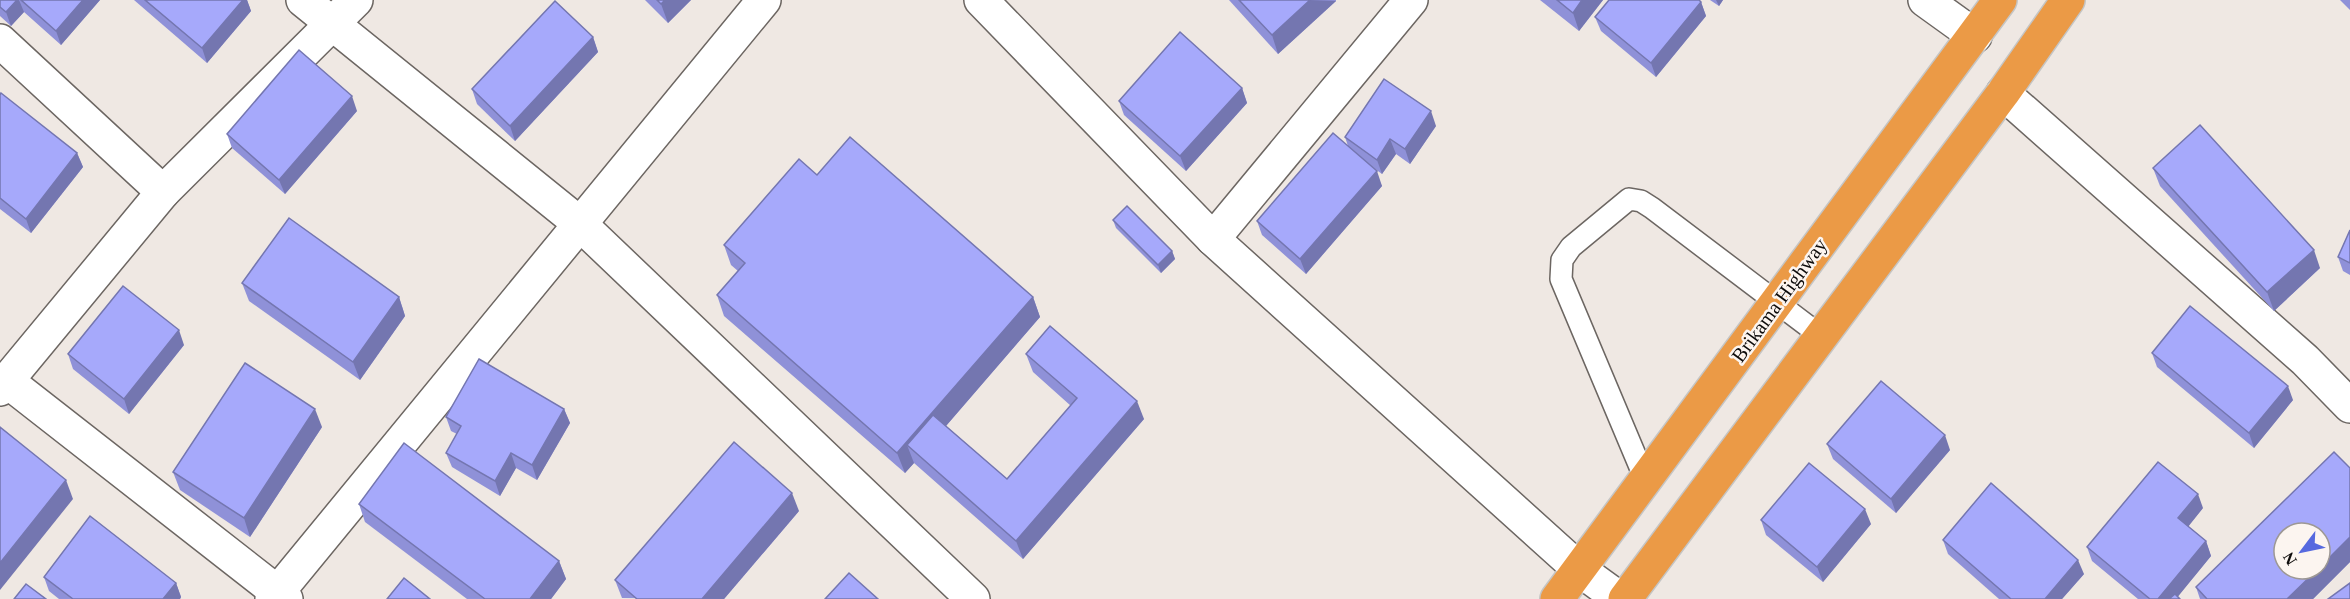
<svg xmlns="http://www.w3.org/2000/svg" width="2350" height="599" font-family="Georgia,serif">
<rect width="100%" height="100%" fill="#efe8e3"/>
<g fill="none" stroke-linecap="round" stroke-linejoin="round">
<defs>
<path id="lane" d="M 1646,481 L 1561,279 L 1562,260 L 1571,247 L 1629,199 L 1641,201 L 1652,208 L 1821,336"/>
<g id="street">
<path d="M 303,0 L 579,223 L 973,599"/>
<path d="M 981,0 L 1213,239 L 1580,570 L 1620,599"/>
<path d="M 1925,0 L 1975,36"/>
<path d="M 0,41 L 163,192"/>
<path d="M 2003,93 L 2305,360 L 2350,406"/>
<path d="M 1213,239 L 1411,0"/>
<path d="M 7,381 L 286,599"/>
<path d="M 0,389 L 163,192 L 356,0"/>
<path d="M 272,599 L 764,0"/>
</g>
<g id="highway">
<path d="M 1557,599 L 2000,0"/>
<path d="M 1625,599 L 2003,93 L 2068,0"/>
</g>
</defs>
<!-- lane casing -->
<use href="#lane" stroke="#6c6662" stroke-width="24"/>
<!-- street casing -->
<use href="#street" stroke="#6c6662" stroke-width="36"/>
<!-- highway casing -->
<use href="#highway" stroke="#c5c5c4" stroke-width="36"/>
<!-- lane -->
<use href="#lane" stroke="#fff" stroke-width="21"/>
<!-- street -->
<use href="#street" stroke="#fff" stroke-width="33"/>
<!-- highway -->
<use href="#highway" stroke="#eb9a46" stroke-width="33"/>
</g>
<!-- wall -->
<g fill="#8f91d8">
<path d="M 0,0 L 100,0 L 61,45 L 24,12 L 11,26 L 0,16 Z"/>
<path d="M 134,0 L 247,0 L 251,11 L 207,63 Z"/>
<path d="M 645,0 L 691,0 L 668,23 Z"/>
<path d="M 1229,0 L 1336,0 L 1336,1 L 1278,54 Z"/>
<path d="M 1540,0 L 1603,0 L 1579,31 Z"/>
<path d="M 1710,0 L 1723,0 L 1719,6 Z"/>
<path d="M 2340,0 L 2350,0 L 2350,10 Z"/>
<path d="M 1701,2 L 1706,16 L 1656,77 L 1601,31 L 1595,17 Z"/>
<path d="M 593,37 L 598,52 L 515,141 L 477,104 L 472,89 Z"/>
<path d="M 1242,88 L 1247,103 L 1186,171 L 1124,115 L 1119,101 Z"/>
<path d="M 0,95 L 77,153 L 83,167 L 31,233 L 0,209 Z"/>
<path d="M 357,111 L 285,194 L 232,148 L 227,134 Z"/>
<path d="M 1436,126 L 1410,164 L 1396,154 L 1382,174 L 1371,166 L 1382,186 L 1306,274 L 1262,235 L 1257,221 L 1348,146 L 1345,137 Z"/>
<path d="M 2153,168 L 2320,268 L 2274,311 L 2160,186 Z"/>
<path d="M 817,175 L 1033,297 L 1040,317 L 946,426 L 1007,479 L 1071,406 L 1033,372 L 1026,354 L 1144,419 L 1023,559 L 914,463 L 905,473 L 724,316 L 717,295 L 738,271 L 731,265 L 724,245 Z"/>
<path d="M 1113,220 L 1172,251 L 1175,259 L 1161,273 L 1116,228 Z"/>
<path d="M 2350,230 L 2350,275 L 2343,271 L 2338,257 Z"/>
<path d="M 242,283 L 399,297 L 405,316 L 360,380 L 249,301 Z"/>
<path d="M 184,345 L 129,414 L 73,369 L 68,354 Z"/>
<path d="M 2152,353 L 2293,400 L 2254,448 L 2157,367 Z"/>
<path d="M 564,409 L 570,423 L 537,480 L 516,468 L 500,496 L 452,467 L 446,453 L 457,434 L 451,431 L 446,417 Z"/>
<path d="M 322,427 L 250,537 L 180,490 L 173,472 Z"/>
<path d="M 1827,444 L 1950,450 L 1896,513 L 1833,459 Z"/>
<path d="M 2350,468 L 2350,562 L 2313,599 L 2200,599 L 2196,587 Z"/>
<path d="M 359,504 L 559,561 L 566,579 L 551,599 L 467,599 L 365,522 Z"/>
<path d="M 2203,508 L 2188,526 L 2206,541 L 2211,556 L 2177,597 L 2180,599 L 2138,599 L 2092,561 L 2087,547 Z"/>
<path d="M 799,511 L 724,599 L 622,598 L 615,580 Z"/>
<path d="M 1761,520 L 1871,524 L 1823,582 L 1766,535 Z"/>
<path d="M 1943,540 L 2084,574 L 2062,599 L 1999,599 L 1948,554 Z"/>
<path d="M 44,577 L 176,583 L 181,597 L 180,599 L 59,599 L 49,591 Z"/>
</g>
<!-- shaded-wall -->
<g fill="#7476b0">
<path d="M 17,0 L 19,0 L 24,12 L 11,26 L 6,12 Z"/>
<path d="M 83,0 L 100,0 L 61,45 L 56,31 Z"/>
<path d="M 243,0 L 247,0 L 251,11 L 207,63 L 202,48 Z"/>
<path d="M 665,0 L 691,0 L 668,23 L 661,4 Z"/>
<path d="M 1310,0 L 1336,1 L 1278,54 L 1272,35 Z"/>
<path d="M 1582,0 L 1603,0 L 1579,31 L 1573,13 Z"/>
<path d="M 1716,0 L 1723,0 L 1719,6 Z"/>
<path d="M 1701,2 L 1706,16 L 1656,77 L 1651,63 Z"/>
<path d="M 593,37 L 598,52 L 515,141 L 510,126 Z"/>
<path d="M 1242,88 L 1247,103 L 1186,171 L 1180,156 Z"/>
<path d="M 352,96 L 357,111 L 285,194 L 279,180 Z"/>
<path d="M 1431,111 L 1436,126 L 1410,164 L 1405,149 Z"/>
<path d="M 1390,139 L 1396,154 L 1382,174 L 1377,160 Z"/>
<path d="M 77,153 L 83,167 L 31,233 L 26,219 Z"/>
<path d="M 1377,171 L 1382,186 L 1306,274 L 1300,259 Z"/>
<path d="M 2314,250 L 2320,268 L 2274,311 L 2267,292 Z"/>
<path d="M 1172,251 L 1175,259 L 1161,273 L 1158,265 Z"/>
<path d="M 399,297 L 405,316 L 360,380 L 353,362 Z"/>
<path d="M 1033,297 L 1040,317 L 920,456 L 907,445 L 914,463 L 905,473 L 897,453 Z"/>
<path d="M 179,330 L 184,345 L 129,414 L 124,399 Z"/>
<path d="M 2288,386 L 2293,400 L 2254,448 L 2249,433 Z"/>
<path d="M 1137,401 L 1144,419 L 1023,559 L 1016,541 Z"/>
<path d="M 315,409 L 322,427 L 250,537 L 244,518 Z"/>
<path d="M 564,409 L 570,423 L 537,480 L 532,465 Z"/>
<path d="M 1945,435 L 1950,450 L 1896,513 L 1891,499 Z"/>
<path d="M 511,453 L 516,468 L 500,496 L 495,481 Z"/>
<path d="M 66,480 L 73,499 L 0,590 L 0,563 Z"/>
<path d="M 792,493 L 799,511 L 724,599 L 702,599 Z"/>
<path d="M 2198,494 L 2203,508 L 2184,532 L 2178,518 Z"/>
<path d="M 1865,509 L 1871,524 L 1823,582 L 1817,567 Z"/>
<path d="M 2350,537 L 2350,562 L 2313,599 L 2287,599 L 2318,569 L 2320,569 L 2320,567 Z"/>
<path d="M 2206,541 L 2211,556 L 2176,599 L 2158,599 Z"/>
<path d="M 2078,560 L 2084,574 L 2062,599 L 2045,599 Z"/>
<path d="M 559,561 L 566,579 L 551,599 L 530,599 Z"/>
<path d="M 176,583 L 181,597 L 180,599 L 163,599 Z"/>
</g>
<!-- building -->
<g fill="#a6a9fb" stroke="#7476b0" stroke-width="1.5">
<path d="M 0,0 L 17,0 L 6,12 L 0,7 Z"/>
<path d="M 21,0 L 83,0 L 56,31 Z"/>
<path d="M 145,0 L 243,0 L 202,48 Z"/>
<path d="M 657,0 L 665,0 L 661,4 Z"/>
<path d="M 1239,0 L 1310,0 L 1272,35 Z"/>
<path d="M 1557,0 L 1582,0 L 1573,13 Z"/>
<path d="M 1609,0 L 1699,0 L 1701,2 L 1651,63 L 1595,17 Z"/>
<path d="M 555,1 L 593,37 L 510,126 L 472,89 Z"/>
<path d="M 1180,32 L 1242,88 L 1180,156 L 1119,101 Z"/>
<path d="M 299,50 L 352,96 L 279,180 L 227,134 Z"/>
<path d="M 1384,79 L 1431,111 L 1405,149 L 1390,139 L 1377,160 L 1345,137 Z"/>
<path d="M 1,93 L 77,153 L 26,219 L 0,198 L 0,95 Z"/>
<path d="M 2200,125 L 2314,250 L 2267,292 L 2153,168 Z"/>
<path d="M 1333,133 L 1377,171 L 1300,259 L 1257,221 Z"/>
<path d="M 850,137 L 1033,297 L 897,453 L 717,295 L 745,263 L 724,245 L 799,159 L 817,175 Z"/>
<path d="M 1127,206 L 1172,251 L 1158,265 L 1113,220 Z"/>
<path d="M 289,218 L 399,297 L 353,362 L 242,283 Z"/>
<path d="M 2350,230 L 2350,263 L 2338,257 Z"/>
<path d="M 123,286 L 179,330 L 124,399 L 68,354 Z"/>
<path d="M 2190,306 L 2288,386 L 2249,433 L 2152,353 Z"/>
<path d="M 1050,326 L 1137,401 L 1016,541 L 907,445 L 933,415 L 1007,479 L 1077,398 L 1026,354 Z"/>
<path d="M 479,359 L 564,409 L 532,465 L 511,453 L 495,481 L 446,453 L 461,426 L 446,417 Z"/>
<path d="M 245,363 L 315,409 L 244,518 L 173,472 Z"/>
<path d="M 1881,381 L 1945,435 L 1891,499 L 1827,444 Z"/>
<path d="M 0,427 L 66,480 L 0,563 Z"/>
<path d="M 734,442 L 792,493 L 702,599 L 637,599 L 615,580 Z"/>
<path d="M 404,443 L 559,561 L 530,599 L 485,599 L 359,504 Z"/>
<path d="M 2334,452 L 2350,468 L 2350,537 L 2320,567 L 2320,533 L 2284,533 L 2284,569 L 2318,569 L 2287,599 L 2207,599 L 2196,587 Z"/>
<path d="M 2158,462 L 2198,494 L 2178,518 L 2206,541 L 2158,599 L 2150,599 L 2087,547 Z"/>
<path d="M 1809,463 L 1865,509 L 1817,567 L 1761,520 Z"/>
<path d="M 1991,483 L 2078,560 L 2045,599 L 2011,599 L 1943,540 Z"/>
<path d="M 90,516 L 176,583 L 163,599 L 73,599 L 44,577 Z"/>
<path d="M 849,573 L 878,599 L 825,599 Z"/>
<path d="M 404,578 L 430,599 L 387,599 Z"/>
<path d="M 2350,583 L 2350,599 L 2328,599 Z"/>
<path d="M 26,584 L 46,599 L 14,599 Z"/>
<path d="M 2175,594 L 2180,599 L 2169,599 Z"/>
</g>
<g text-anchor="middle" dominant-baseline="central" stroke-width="5" stroke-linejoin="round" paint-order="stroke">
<!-- street labels -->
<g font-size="20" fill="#0e0c0b" stroke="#fcf5f0">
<text transform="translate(1779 300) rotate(-54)">Brikama Highway</text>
</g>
</g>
<!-- north arrow -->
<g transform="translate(2302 551) rotate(238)"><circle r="28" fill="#fcf5f0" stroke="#9d9894" stroke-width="1.5"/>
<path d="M0-4.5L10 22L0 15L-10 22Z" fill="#5669df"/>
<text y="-9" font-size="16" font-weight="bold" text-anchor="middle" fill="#0e0c0b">N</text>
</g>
</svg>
